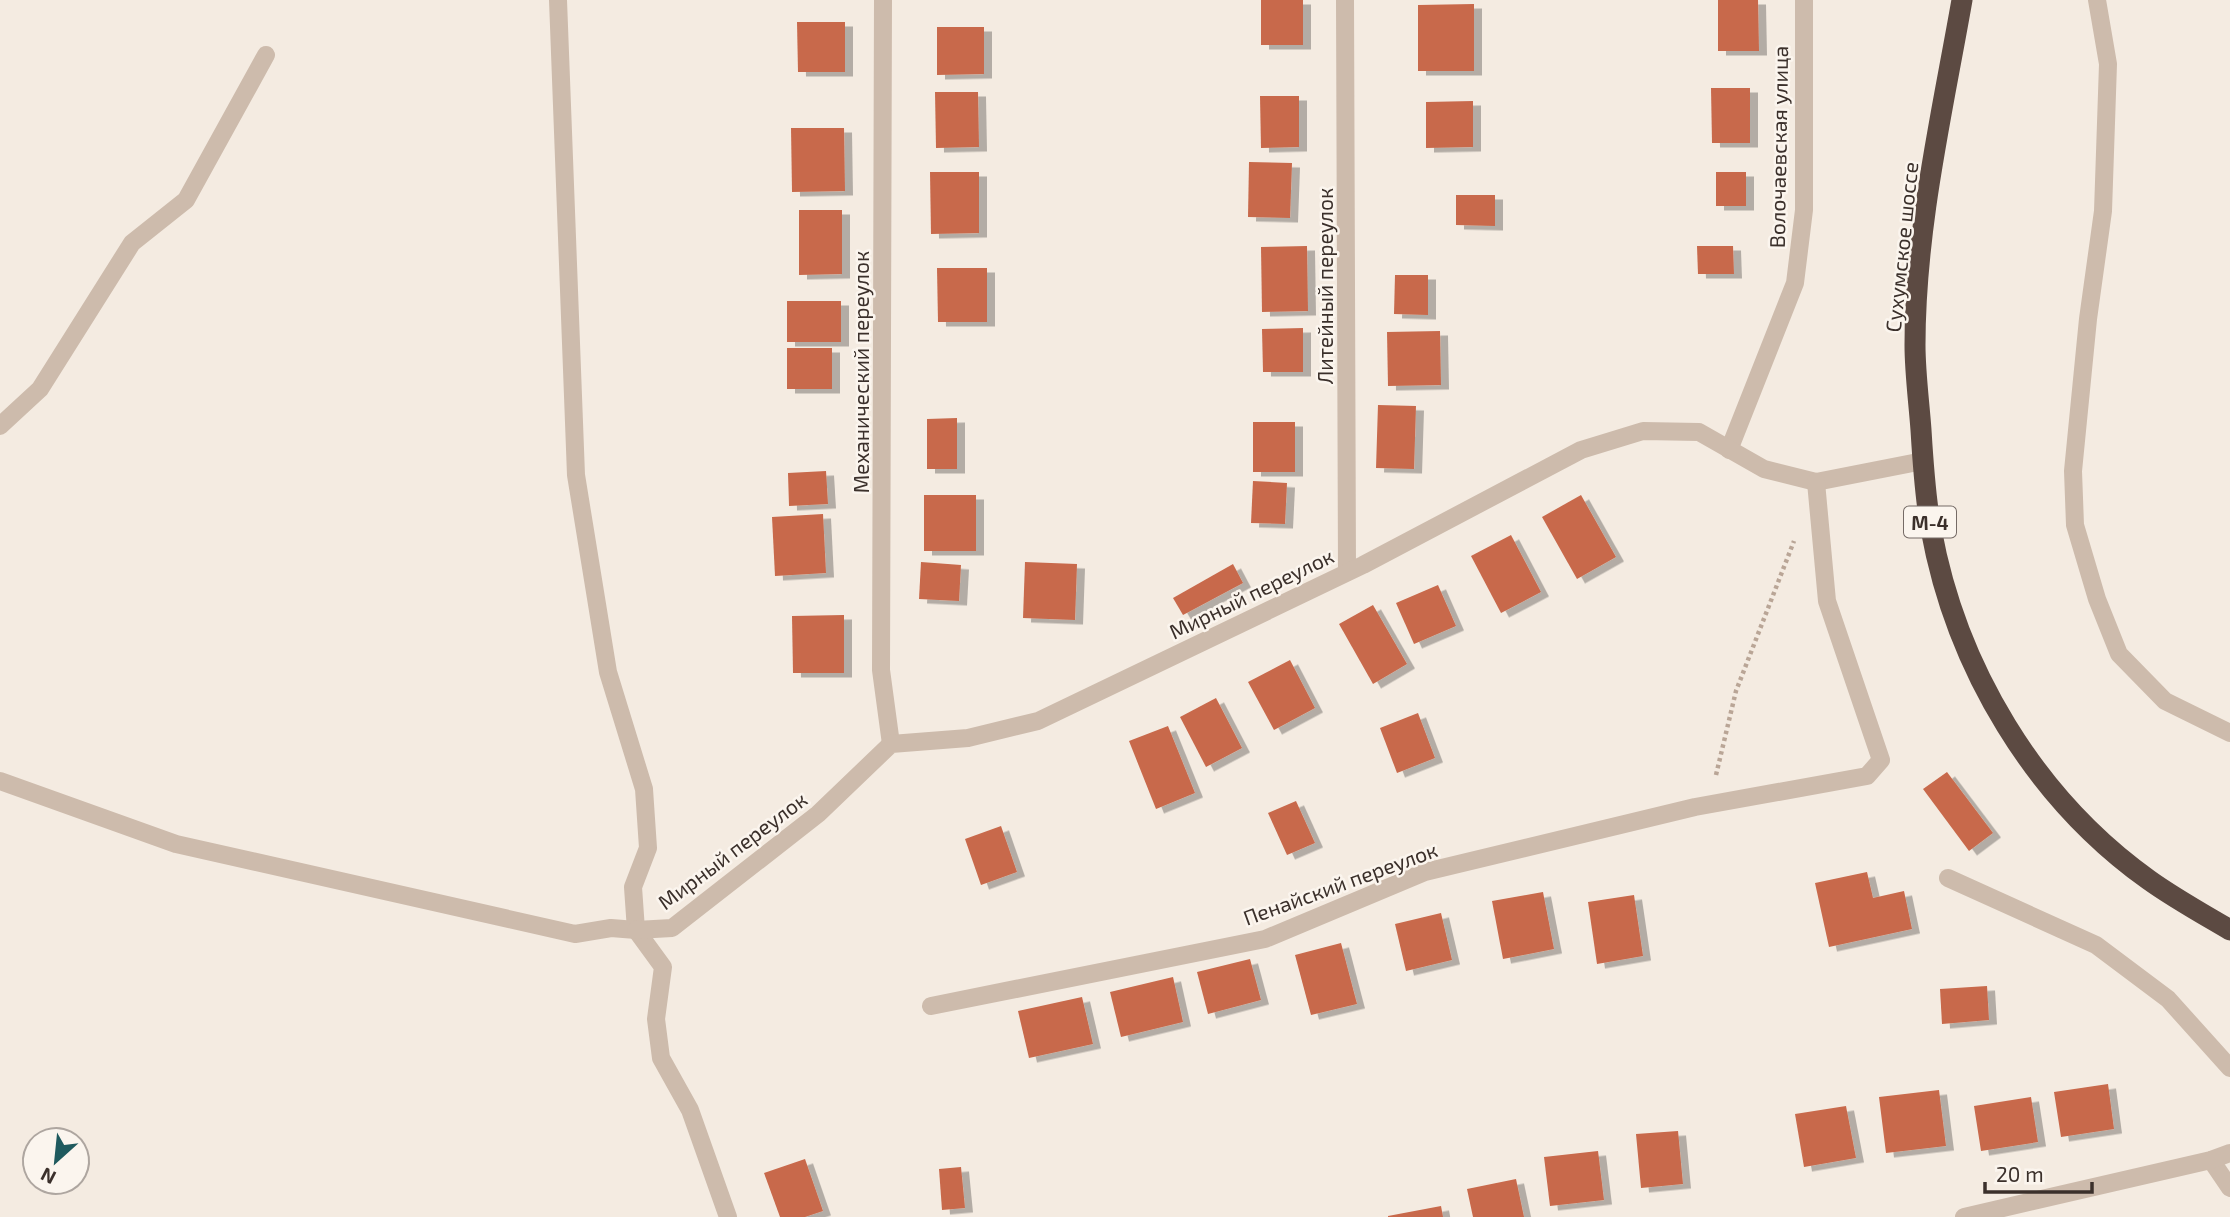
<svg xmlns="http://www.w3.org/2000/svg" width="2230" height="1217" font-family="'Exo 2',sans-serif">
<defs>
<filter id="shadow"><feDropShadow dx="8" dy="4.5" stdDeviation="0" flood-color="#0004"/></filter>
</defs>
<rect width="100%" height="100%" fill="#f4ebe1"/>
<!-- building -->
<g fill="#c8694b" filter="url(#shadow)">
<rect x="1261" y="0" width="42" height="45"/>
<path d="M 1718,0 L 1758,0 L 1759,51 L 1718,51 Z"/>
<path d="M 1474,4 L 1474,71 L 1418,71 L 1418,5 Z"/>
<path d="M 797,22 L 845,22 L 845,72 L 798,72 Z"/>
<path d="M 937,27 L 984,27 L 984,74 L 937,75 Z"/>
<path d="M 1711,88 L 1750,88 L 1750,143 L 1712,143 Z"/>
<path d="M 935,92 L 978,92 L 979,147 L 936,148 Z"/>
<path d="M 1260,96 L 1299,96 L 1299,147 L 1261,148 Z"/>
<path d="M 1473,101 L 1473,147 L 1426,148 L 1426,102 Z"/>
<path d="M 791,128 L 844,128 L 845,191 L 792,192 Z"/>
<path d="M 1249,162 L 1292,163 L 1290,218 L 1248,217 Z"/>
<path d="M 930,172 L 979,172 L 979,233 L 931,234 Z"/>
<rect x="1716" y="172" width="30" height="34"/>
<path d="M 1456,195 L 1495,195 L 1495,226 L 1456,225 Z"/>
<path d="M 799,210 L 842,210 L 842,274 L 799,275 Z"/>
<path d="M 1307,246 L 1308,311 L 1262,312 L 1261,247 Z"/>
<path d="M 1697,246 L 1733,246 L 1734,274 L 1698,274 Z"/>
<path d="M 937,268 L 987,268 L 987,322 L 938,322 Z"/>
<path d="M 1395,275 L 1428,275 L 1428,315 L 1394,314 Z"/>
<rect x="787" y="301" width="54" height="41"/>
<path d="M 1303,328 L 1303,372 L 1263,372 L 1262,329 Z"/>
<path d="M 1440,331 L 1441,385 L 1388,386 L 1387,332 Z"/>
<rect x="787" y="348" width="45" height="41"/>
<path d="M 1378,405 L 1416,406 L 1414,469 L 1376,468 Z"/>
<path d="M 957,418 L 957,469 L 927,469 L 927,419 Z"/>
<rect x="1253" y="422" width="42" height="50"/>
<path d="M 826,471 L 828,504 L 789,506 L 788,473 Z"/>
<path d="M 1253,481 L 1287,483 L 1285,524 L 1251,523 Z"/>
<rect x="924" y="495" width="52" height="56"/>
<path d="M 1581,495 L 1616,557 L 1577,579 L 1542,517 Z"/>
<path d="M 823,514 L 826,573 L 775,576 L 772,517 Z"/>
<path d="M 1511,535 L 1541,592 L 1501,613 L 1471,556 Z"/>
<path d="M 921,562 L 961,565 L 959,601 L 919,599 Z"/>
<path d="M 1025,562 L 1077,564 L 1075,620 L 1023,618 Z"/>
<path d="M 1233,564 L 1243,583 L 1183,615 L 1173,598 Z"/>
<path d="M 1438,585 L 1456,626 L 1414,644 L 1396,603 Z"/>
<path d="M 1373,605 L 1407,664 L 1373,684 L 1339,624 Z"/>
<path d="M 844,615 L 844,673 L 793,673 L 792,616 Z"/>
<path d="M 1290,660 L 1315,708 L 1274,730 L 1248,682 Z"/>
<path d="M 1216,698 L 1242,748 L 1206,767 L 1180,717 Z"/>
<path d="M 1418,713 L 1435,758 L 1397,773 L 1380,728 Z"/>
<path d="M 1168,726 L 1195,793 L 1156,809 L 1129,741 Z"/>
<path d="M 1947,772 L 1993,833 L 1969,851 L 1923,789 Z"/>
<path d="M 1296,801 L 1315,843 L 1287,855 L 1268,813 Z"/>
<path d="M 1001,826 L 1017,872 L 981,885 L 965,839 Z"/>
<path d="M 1867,872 L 1873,898 L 1904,891 L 1912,929 L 1829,947 L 1815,883 Z"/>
<path d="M 1543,892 L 1554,949 L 1503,959 L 1492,901 Z"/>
<path d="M 1634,895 L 1643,956 L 1597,964 L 1588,902 Z"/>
<path d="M 1441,913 L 1452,960 L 1406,971 L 1395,924 Z"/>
<path d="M 1341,943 L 1357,1004 L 1311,1015 L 1295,955 Z"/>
<path d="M 1250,959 L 1261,1000 L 1208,1014 L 1197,972 Z"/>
<path d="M 1173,977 L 1183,1022 L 1121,1037 L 1110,992 Z"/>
<path d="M 1987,986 L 1989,1020 L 1942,1024 L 1940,989 Z"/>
<path d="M 1082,997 L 1093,1044 L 1029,1058 L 1018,1011 Z"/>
<path d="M 2108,1084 L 2114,1129 L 2061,1137 L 2054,1092 Z"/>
<path d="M 1939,1090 L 1946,1146 L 1886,1153 L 1879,1097 Z"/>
<path d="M 2031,1097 L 2038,1142 L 1981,1151 L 1974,1106 Z"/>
<path d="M 1846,1106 L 1856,1158 L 1804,1167 L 1795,1114 Z"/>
<path d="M 1678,1131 L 1683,1184 L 1641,1188 L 1636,1134 Z"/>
<path d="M 1598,1151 L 1604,1200 L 1550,1206 L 1544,1157 Z"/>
<path d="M 805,1159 L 823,1211 L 805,1217 L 780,1217 L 764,1173 Z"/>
<path d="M 961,1167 L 965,1208 L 942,1210 L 939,1169 Z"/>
<path d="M 1516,1179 L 1524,1217 L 1473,1217 L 1467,1189 Z"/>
<path d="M 1441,1206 L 1443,1217 L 1388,1217 L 1388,1216 Z"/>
</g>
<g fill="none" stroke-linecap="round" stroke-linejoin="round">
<!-- path -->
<path stroke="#b9a596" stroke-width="4.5" stroke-dasharray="3.5 3.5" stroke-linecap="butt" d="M 1716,775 L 1736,691 L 1794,541"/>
<!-- lane -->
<g stroke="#cdbbac" stroke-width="18">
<path d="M 558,0 L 576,475 L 608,672 L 644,789 L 648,848 L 633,887 L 636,930 L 663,967 L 656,1019 L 661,1058 L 690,1110 L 728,1217"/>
<path d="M 2097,0 L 2108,64 L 2103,211 L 2088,319 L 2073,471 L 2075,525 L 2097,599 L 2119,654 L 2165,701 L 2230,733"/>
<path d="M 0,426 L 40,389 L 132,243 L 186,200 L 266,55"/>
<path d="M 0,781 L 176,844 L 575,934 L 611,928 L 636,930"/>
</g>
<!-- street -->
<g stroke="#cdbbac" stroke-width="18">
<path d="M 883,0 L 881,670 L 891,744"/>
<path d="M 1345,0 L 1347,572"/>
<path d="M 1729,450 L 1795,283 L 1804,210 L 1804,0"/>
<path d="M 1948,878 L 2096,945 L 2168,999 L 2230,1068"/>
<path d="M 636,930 L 672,928 L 818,814 L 891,744 L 968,738 L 1038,721 L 1363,565 L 1581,450 L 1643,431 L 1699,432 L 1764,469 L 1816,482 L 1923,461"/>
<path d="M 931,1006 L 1265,939 L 1425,872 L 1695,807 L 1867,776 L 1881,760 L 1827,601 L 1816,482"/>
<path d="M 2211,1160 L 2230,1188"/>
<path d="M 1964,1217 L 2211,1160 L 2230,1153"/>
</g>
<!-- highway -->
<path stroke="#5c4a42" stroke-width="21" d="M 1962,0 C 1942,114 1915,229 1915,345 C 1915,373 1919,402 1921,430 C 1923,463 1925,497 1931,529 C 1956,667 2034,798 2149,880 C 2174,898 2203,914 2230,930"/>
</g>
<g text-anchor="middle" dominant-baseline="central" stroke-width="5" stroke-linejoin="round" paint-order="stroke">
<!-- shield labels -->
<rect fill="#fbf5ee" stroke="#756b66" stroke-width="2" x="1904" y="506.5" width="52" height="31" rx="5"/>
<g font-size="19" font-weight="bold" fill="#3b302b">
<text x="1930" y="522">М-4</text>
</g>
<!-- street labels -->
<g font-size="21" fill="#3b302b" stroke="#fbf5ee">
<text transform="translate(1778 147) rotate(-89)">Волочаевская улица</text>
<text transform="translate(1901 247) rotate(-84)">Сухумское шоссе</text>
<text transform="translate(1324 286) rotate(-90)">Литейный переулок</text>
<text transform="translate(860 372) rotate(-90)">Механический переулок</text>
<text transform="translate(1251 593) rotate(-26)">Мирный переулок</text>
<text transform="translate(732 850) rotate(-37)">Мирный переулок</text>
<text transform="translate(1340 883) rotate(-20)">Пенайский переулок</text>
</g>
</g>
<!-- north arrow -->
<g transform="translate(56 1161) rotate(207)"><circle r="33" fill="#fbf5ee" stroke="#aea6a0" stroke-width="2"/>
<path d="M0-5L12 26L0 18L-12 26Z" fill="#1f5a5e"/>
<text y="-10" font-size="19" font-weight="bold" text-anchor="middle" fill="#3b302b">N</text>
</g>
<!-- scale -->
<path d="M1985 1182v10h107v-10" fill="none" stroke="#3b302b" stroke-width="3.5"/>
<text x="1996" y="1182" font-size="21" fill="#3b302b" stroke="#fbf5ee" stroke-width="5" paint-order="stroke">20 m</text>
</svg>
